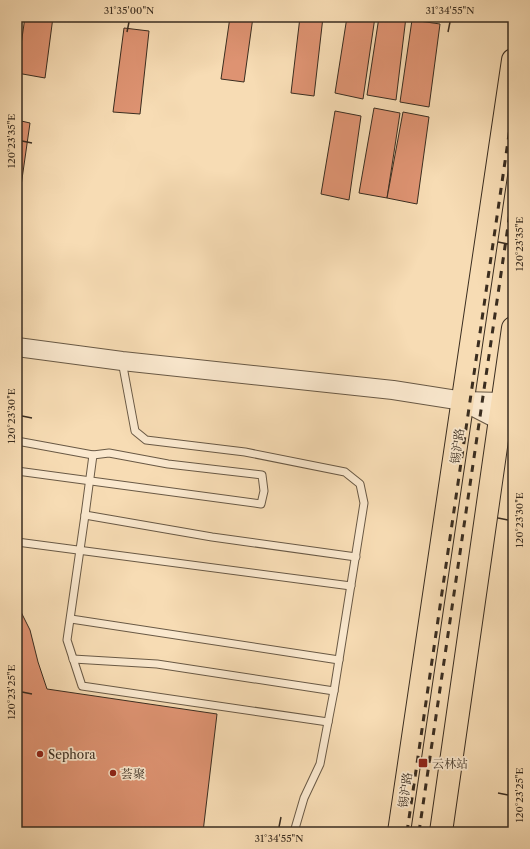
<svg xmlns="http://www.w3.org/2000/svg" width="530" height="849" font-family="'Libre Caslon Text','Noto Serif SC',serif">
<rect width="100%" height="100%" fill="#f7dcb4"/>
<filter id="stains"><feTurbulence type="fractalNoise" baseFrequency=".005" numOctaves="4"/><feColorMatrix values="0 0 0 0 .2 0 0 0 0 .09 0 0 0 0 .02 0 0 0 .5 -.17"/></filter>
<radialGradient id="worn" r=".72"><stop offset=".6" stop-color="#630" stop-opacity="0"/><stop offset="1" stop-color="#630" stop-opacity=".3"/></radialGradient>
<!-- building -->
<g fill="#de9372" stroke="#3a2d20">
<path d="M 25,17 L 53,17 L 45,78 L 17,73 Z"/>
<path d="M 230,17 L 253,17 L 244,82 L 221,79 Z"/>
<path d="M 300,17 L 323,17 L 314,96 L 291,93 Z"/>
<path d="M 347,17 L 375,17 L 363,99 L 335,93 Z"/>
<path d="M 379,17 L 406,17 L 396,100 L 367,95 Z"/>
<path d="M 412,20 L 440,24 L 429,107 L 400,102 Z"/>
<path d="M 124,28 L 149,31 L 140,114 L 113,112 Z"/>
<path d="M 374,108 L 400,113 L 387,198 L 359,193 Z"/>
<path d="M 335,111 L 361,116 L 349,200 L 321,194 Z"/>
<path d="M 403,112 L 429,117 L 417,204 L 387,198 Z"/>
<path d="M 17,120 L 30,123 L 17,214 Z"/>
<path d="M 17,604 L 30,630 L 38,662 L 47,689 L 217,714 L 203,832 L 17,832 Z"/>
</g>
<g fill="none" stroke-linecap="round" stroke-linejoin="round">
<defs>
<g id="service">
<path d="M 122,361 L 135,431 L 146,440 L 245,452 L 345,472 L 360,484 L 364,503 L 334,691 L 320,764 L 304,798 L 294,832"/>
<path d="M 17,441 L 93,455 L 109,453 L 168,464 L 262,475 L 264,491 L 261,504 L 17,471"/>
<path d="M 93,455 L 85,515 L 67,640 L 82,686 L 328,722"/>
<path d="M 85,515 L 212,537 L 356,557"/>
<path d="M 17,542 L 351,586"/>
<path d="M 71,619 L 339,660"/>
<path d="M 73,659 L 157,664 L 334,691"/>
</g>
<g id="tertiary">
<path d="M 17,347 L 122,361 L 393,390 L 463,401 L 502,402 L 513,405"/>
<path d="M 466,403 L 499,420 L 513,423"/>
</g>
<g id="primary">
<path d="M 399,832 L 513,60"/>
<path d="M 441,832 L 513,328"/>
</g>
</defs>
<!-- service casing -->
<use href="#service" stroke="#695945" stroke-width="9"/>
<!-- tertiary casing -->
<use href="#tertiary" stroke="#695945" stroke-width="20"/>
<!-- primary casing -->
<use href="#primary" stroke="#3a2d20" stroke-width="24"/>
<!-- service -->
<use href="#service" stroke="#fae8ce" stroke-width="7"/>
<!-- tertiary -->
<use href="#tertiary" stroke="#fae8ce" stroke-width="18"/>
<!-- primary -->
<use href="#primary" stroke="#f7dcb4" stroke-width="22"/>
<!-- rail -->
<g stroke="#3a2d20" stroke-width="3" stroke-dasharray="7 7" stroke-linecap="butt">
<path d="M 407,832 L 513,107"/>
<path d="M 419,832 L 513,192"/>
</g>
</g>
<!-- ticks -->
<path fill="none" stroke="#3a2d20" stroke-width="1.5" d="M 127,32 L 129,22M 448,32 L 450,22M 22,141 L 32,143M 498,242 L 508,244M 22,416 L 32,418M 498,518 L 508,520M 22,692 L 32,694M 498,793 L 508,795M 279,827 L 281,817"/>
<!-- markers -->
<g fill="#8f2418" stroke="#fae8ce" stroke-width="1.5">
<circle cx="40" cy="754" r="4"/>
<rect x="418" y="758" width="10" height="10" rx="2"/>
<circle cx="113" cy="773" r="4"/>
</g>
<g text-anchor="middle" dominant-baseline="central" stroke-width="3.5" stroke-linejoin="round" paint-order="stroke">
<!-- street labels -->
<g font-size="12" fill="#3a2d20" stroke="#fae8ce">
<text transform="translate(457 446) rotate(-82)">锡沪路</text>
<text transform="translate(405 790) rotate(-82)">锡沪路</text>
</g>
<!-- poi labels -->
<g font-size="12" fill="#3a2d20" stroke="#fae8ce" text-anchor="start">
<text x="48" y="754">Sephora</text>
<text x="432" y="763">云林站</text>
<text x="121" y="773">荟聚</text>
</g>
</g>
<!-- margin -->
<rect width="530" height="849" fill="none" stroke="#f7dcb4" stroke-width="44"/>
<rect x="22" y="22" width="486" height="805" fill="none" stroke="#3a2d20" stroke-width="1.5"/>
<g font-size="10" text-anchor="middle" fill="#3a2d20">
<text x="129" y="14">31°35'00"N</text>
<text x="450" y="14">31°34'55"N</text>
<text transform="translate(11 141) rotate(-90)" y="4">120°23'35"E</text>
<text transform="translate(519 244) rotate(-90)" y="4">120°23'35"E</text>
<text transform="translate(11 416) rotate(-90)" y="4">120°23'30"E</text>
<text transform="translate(519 520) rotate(-90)" y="4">120°23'30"E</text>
<text transform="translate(11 692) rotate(-90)" y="4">120°23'25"E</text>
<text transform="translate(519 795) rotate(-90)" y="4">120°23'25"E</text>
<text x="279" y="842">31°34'55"N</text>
</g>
<rect width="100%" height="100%" filter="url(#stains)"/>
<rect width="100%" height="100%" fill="url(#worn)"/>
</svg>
